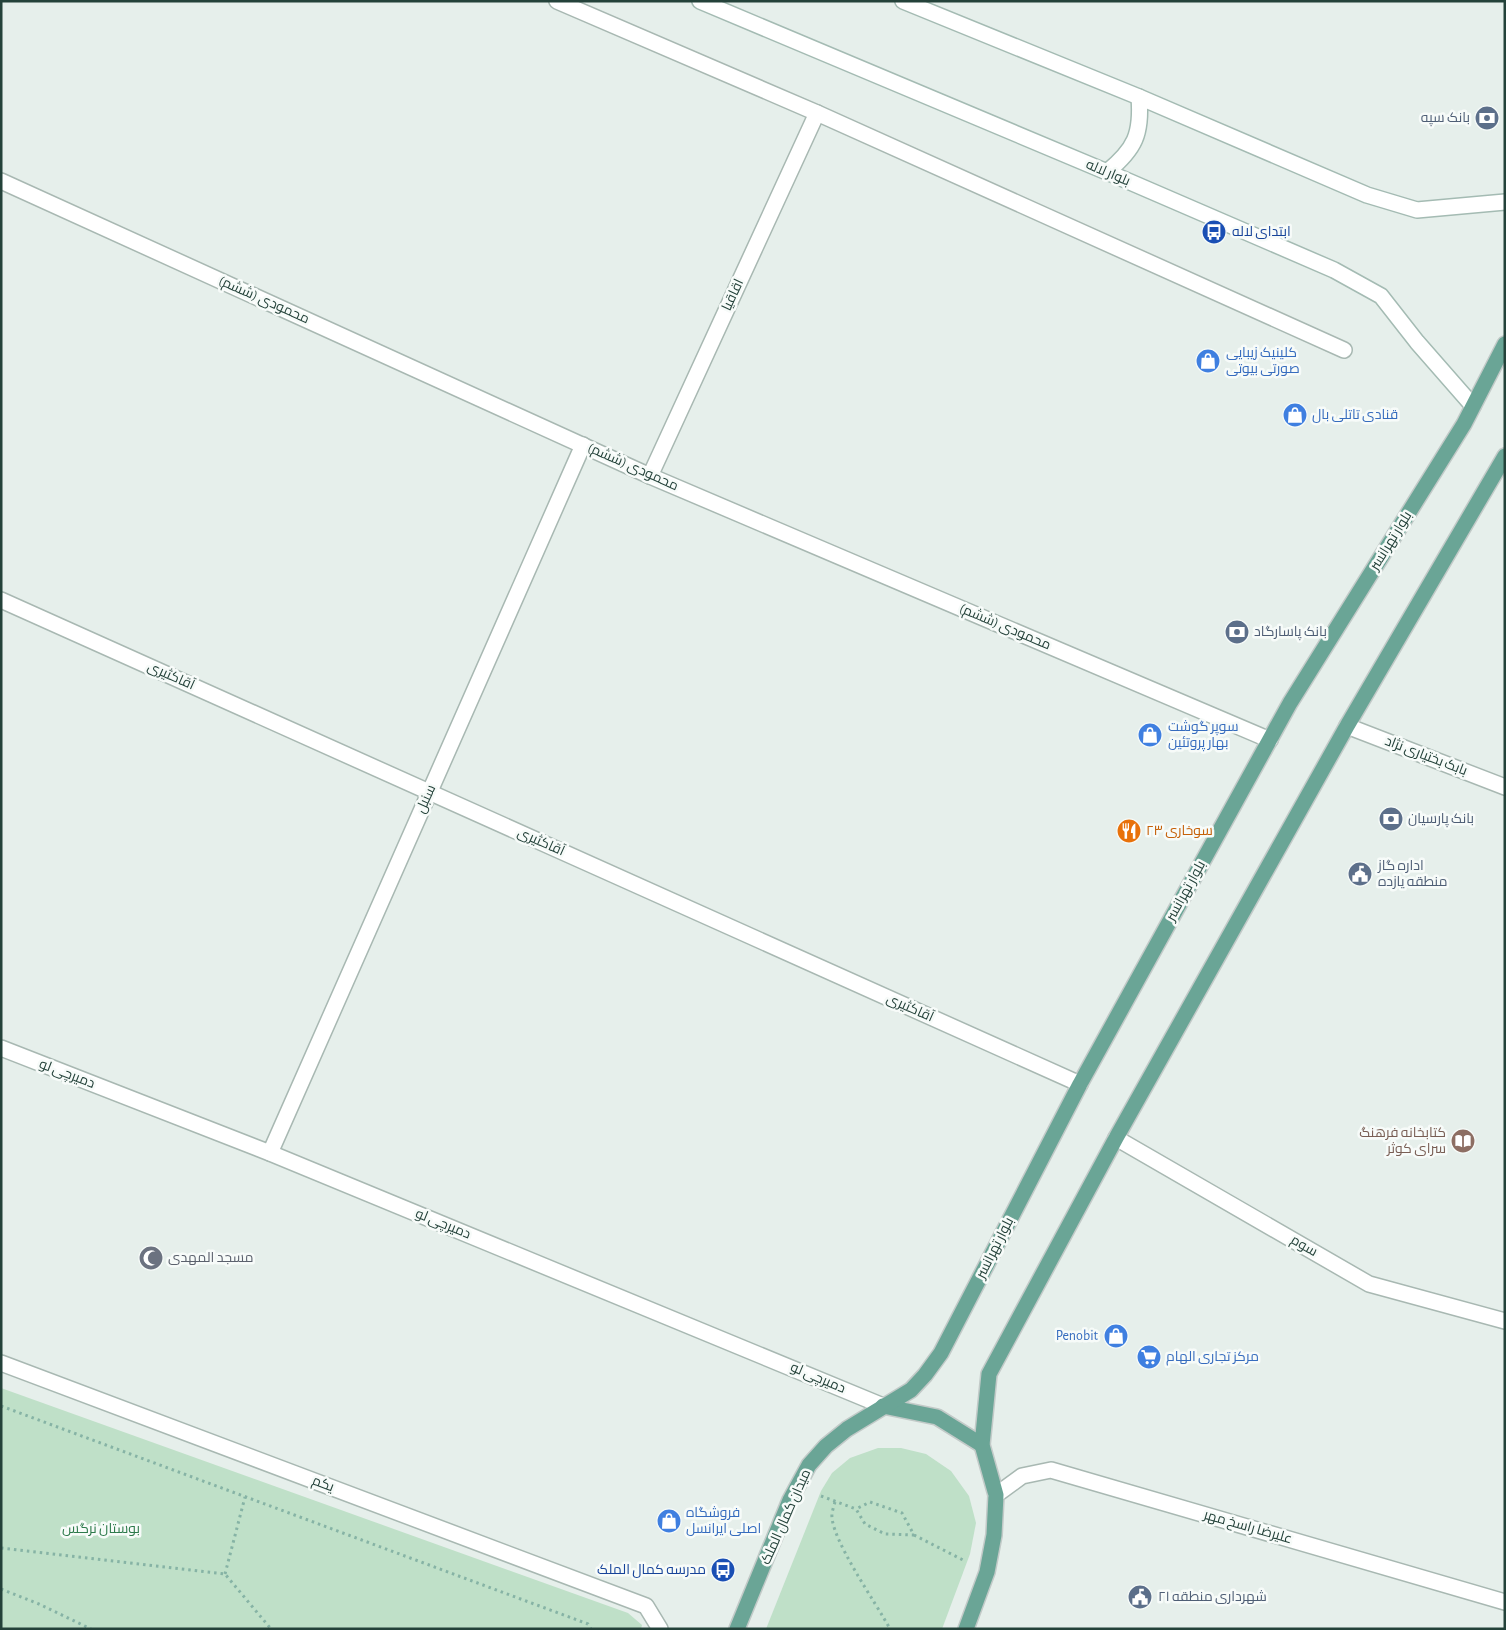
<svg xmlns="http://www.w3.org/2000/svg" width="1506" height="1630" font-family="'Alegreya Sans',Cairo,sans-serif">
<rect width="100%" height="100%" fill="#e6efeb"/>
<!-- green -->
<g fill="#bfe0c8">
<path d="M 1,1388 L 628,1613 L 642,1625 L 641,1629 L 1,1629 Z"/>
<path d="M 878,1448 L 901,1448 L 926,1454 L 951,1471 L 969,1496 L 976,1523 L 970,1554 L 942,1629 L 766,1629 L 821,1491 L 832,1473 L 850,1458 Z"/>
</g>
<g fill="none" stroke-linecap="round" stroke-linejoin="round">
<defs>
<g id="street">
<path d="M 557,1 L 817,113 L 1344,350"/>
<path d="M 1,181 L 650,476 L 1270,740"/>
<path d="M 650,476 L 817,113"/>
<path d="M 1,600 L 1080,1084"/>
<path d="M 1347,726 L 1505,787"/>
<path d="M 1,1048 L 270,1153 L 883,1406"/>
<path d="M 1116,1138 L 1369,1284 L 1505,1321"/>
<path d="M 270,1153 L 583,445"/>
<path d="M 1,1363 L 646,1606 L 660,1629"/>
<path d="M 996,1495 L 1022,1476 L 1051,1470 L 1505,1602"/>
</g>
<g id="secondary">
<path d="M 700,1 L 1107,172 L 1334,270 L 1381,296 L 1417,342 L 1473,406"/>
<path d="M 903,1 L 1139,97 L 1367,195 L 1417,210 L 1505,202"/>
<path d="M 1107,172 C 1135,149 1142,134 1139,97"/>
</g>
<g id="primary">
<path d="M 883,1406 L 937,1417 L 982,1445"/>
<path d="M 737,1629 L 790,1500 L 809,1465 L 826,1446 L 847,1429 L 911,1390 L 925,1375 L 941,1353 L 1080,1084 L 1290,703 L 1464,424 L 1505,344"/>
<path d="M 966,1629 L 987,1572 L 994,1535 L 996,1495 L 982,1445 L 989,1374 L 1116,1138 L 1347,726 L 1505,456"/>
</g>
</defs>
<!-- street casing -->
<use href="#street" stroke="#a8b8b2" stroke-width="18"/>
<!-- secondary casing -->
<use href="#secondary" stroke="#a4bbb3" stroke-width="18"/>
<!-- primary casing -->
<use href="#primary" stroke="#c2cac8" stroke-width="18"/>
<!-- path -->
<g stroke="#86b3a5" stroke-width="3" stroke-dasharray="2.5 4" stroke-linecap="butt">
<path d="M 1,1406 L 588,1624 L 591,1629"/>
<path d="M 821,1496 L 856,1509 L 865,1524 L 885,1534 L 914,1535 L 902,1513 L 870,1502 L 856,1509"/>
<path d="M 835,1502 C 834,1505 833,1509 832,1513 C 829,1537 877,1604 890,1629"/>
<path d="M 914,1535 L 963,1560"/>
<path d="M 1,1548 L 225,1574 L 271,1629"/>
<path d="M 225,1574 L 245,1497"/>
<path d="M 1,1589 L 39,1604 L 91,1629"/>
</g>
<!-- street -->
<use href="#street" stroke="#fff" stroke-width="15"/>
<!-- secondary -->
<use href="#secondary" stroke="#fff" stroke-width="15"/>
<!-- primary -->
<use href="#primary" stroke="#6aa596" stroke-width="15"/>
</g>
<!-- icons -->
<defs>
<symbol id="bank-disc" viewBox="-11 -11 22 22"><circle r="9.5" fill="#5c6f8a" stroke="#f7fbf9"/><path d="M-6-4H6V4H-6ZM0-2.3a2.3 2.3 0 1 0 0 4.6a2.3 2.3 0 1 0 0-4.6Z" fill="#fff"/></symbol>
<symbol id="bus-disc" viewBox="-11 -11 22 22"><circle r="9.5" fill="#1a4fb4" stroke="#f7fbf9"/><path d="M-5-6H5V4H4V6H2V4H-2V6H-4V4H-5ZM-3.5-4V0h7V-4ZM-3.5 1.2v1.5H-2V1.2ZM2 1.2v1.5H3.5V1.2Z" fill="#fff"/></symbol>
<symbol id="shop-disc" viewBox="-11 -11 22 22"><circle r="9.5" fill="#3f7fe0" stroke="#f7fbf9"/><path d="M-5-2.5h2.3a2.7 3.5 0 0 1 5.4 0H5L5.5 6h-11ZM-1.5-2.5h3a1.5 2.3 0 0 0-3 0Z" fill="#fff"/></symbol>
<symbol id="restaurant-disc" viewBox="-11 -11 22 22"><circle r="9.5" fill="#e8710a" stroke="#f7fbf9"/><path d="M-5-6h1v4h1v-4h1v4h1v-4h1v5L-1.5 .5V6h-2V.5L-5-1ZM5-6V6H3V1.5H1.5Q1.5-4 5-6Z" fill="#fff"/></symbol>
<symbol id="civic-disc" viewBox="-11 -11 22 22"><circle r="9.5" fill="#5c6f8a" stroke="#f7fbf9"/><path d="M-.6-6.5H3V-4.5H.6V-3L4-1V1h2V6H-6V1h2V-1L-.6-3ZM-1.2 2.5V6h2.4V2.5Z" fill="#fff"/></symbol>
<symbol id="library-disc" viewBox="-11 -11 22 22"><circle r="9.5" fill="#8d6e63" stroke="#f7fbf9"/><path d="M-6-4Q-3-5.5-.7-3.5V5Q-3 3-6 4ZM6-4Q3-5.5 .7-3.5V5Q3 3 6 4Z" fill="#fff"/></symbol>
<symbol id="mosque-disc" viewBox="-11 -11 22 22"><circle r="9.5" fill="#6b7280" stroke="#f7fbf9"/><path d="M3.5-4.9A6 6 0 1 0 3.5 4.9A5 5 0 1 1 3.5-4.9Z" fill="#fff"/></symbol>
<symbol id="supermarket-disc" viewBox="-11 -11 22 22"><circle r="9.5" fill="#3f7fe0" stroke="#f7fbf9"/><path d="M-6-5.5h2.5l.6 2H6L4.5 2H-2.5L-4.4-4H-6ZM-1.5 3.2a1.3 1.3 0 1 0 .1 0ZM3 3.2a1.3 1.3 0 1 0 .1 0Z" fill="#fff"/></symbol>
</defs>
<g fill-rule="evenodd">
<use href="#bank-disc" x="1473" y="104" width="28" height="28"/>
<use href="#bus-disc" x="1200" y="218" width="28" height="28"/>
<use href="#shop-disc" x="1194" y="347" width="28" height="28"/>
<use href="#shop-disc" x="1281" y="401" width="28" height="28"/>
<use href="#bank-disc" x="1223" y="618" width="28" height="28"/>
<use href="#shop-disc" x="1136" y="721" width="28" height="28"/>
<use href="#bank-disc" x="1377" y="805" width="28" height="28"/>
<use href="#restaurant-disc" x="1115" y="817" width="28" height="28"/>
<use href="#civic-disc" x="1346" y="860" width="28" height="28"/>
<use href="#library-disc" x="1449" y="1127" width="28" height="28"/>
<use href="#mosque-disc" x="137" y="1244" width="28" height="28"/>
<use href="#shop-disc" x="1102" y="1322" width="28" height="28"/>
<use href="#supermarket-disc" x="1135" y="1343" width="28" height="28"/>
<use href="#shop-disc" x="655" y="1507" width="28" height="28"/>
<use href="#bus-disc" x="709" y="1556" width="28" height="28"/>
<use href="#civic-disc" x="1126" y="1583" width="28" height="28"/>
</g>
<g text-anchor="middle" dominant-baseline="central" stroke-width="5" stroke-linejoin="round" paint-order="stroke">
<!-- service labels -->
<g font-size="14" fill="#4e5e75" stroke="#f7fbf9" text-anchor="start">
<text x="1470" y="118" text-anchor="end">بانک سپه</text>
<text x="1254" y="632">بانک پاسارگاد</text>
<text x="1408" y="819">بانک پارسیان</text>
<text x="1378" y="866">اداره گاز<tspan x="1378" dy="16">منطقه یازده</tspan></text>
<text x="1158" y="1597">شهرداری منطقه ۲۱</text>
</g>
<!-- street labels -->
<g font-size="14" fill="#24423a" stroke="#f7fbf9">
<text transform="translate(1108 173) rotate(23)">بلوار لاله</text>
<text transform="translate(733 295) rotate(-65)">اقاقیا</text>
<text transform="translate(264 300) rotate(24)">محمودی (ششم)</text>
<text transform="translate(633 467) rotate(24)">محمودی (ششم)</text>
<text transform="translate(1391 541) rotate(-58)">بلوار تهرانسر</text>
<text transform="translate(1005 627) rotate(23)">محمودی (ششم)</text>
<text transform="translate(171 676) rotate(24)">آقاکثیری</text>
<text transform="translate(1426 756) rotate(21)">بابک بختیاری نژاد</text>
<text transform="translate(426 799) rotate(-66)">سنبل</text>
<text transform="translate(541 842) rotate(24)">آقاکثیری</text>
<text transform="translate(1186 891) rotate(-61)">بلوار تهرانسر</text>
<text transform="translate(910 1008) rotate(24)">آقاکثیری</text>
<text transform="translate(67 1074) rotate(21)">دمیرچی لو</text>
<text transform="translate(443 1224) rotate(22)">دمیرچی لو</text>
<text transform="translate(1304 1246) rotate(30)">سوم</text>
<text transform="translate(995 1248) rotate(-63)">بلوار تهرانسر</text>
<text transform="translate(818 1378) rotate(23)">دمیرچی لو</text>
<text transform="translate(323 1484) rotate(21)">یکم</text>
<text transform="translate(786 1517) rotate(-66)">میدان کمال الملک</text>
<text transform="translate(1248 1527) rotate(16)">علیرضا راسخ مهر</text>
</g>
<!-- transit labels -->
<g font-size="14" fill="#164399" stroke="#f7fbf9" text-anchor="start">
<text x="1232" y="232">ابتدای لاله</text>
<text x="706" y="1570" text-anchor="end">مدرسه کمال الملک</text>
</g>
<!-- shop labels -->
<g font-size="14" fill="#366cbe" stroke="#f7fbf9" text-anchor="start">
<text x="1226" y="353">کلینیک زیبایی<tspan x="1226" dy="16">صورتی بیوتی</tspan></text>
<text x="1312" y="415">قنادی تاتلی بال</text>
<text x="1168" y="727">سوپر گوشت<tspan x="1168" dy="16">بهار پروتئین</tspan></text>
<text x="1098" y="1336" text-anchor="end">Penobit</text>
<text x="1166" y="1357">مرکز تجاری الهام</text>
<text x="686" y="1513">فروشگاه<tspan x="686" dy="16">اصلی ایرانسل</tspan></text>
</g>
<!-- food labels -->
<g font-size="14" fill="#c56008" stroke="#f7fbf9" text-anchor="start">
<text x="1146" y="831">سوخاری ۲۳</text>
</g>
<!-- education labels -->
<g font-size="14" fill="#785e54" stroke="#f7fbf9" text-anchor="end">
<text x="1446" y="1133">کتابخانه فرهنگ<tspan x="1446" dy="16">سرای کوثر</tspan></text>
</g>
<!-- worship labels -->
<g font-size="14" fill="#5b616d" stroke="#f7fbf9" text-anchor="start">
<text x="168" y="1258">مسجد المهدی</text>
</g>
<!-- park labels -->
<g font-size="14" fill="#2d7a4b" stroke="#f7fbf9">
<text x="101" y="1529">بوستان نرگس</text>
</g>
</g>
<!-- border -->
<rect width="1506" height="1630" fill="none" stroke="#24423a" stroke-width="5"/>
</svg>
